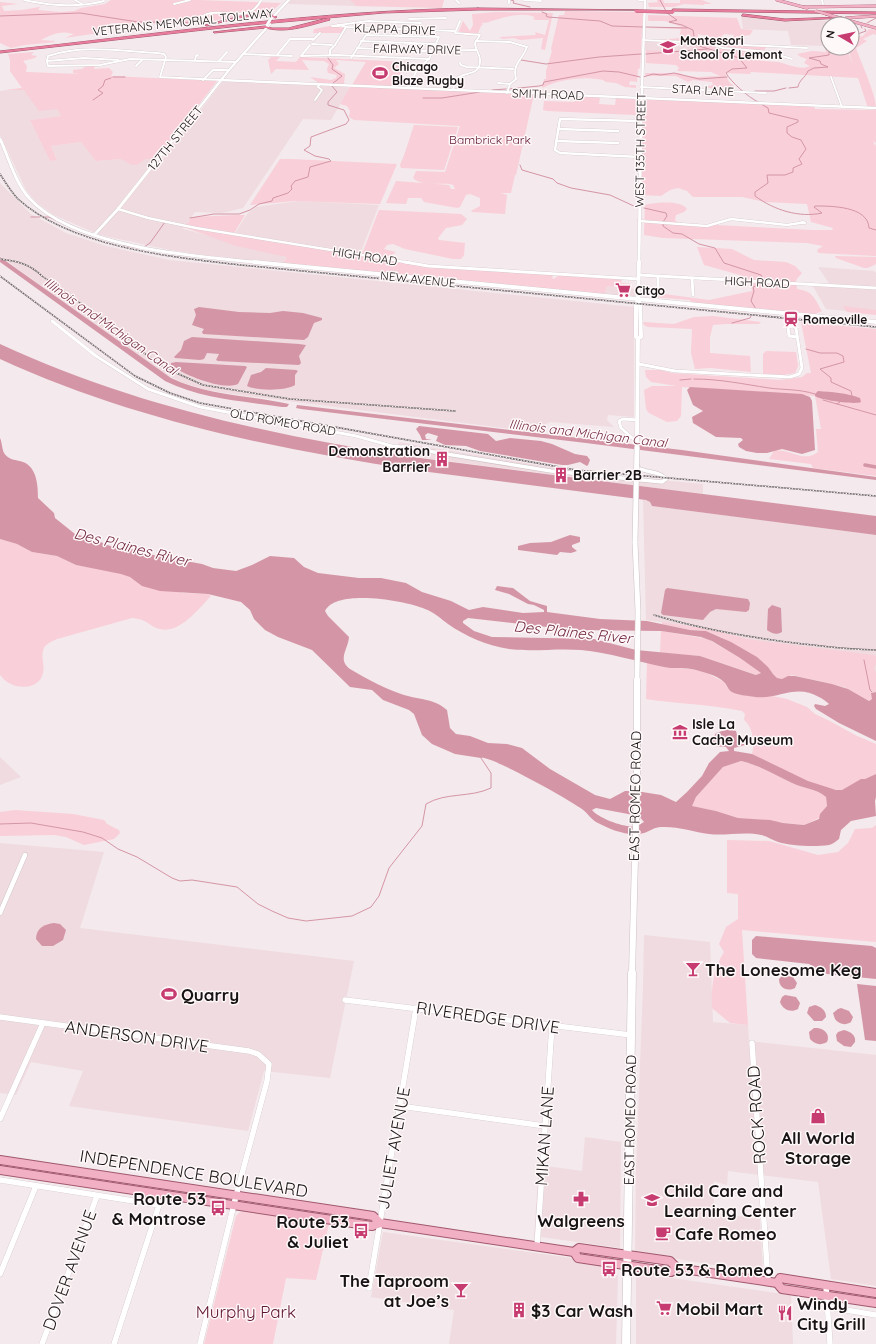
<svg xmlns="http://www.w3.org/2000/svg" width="876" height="1344" font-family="Quicksand,sans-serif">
<rect width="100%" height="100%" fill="#f4e9ec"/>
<!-- built -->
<g fill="#efdbe0">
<path d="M 291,0 L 350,0 L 356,4 L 355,6 L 288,4 Z"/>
<path d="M 741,16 L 790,22 L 814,20 L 840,22 L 848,24 L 828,24 L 828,46 L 791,45 L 788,31 L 743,29 Z"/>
<path d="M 644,41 L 684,42 L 691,45 L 693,52 L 644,50 Z"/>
<path d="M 223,81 L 350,87 L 331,120 L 303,119 L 243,208 L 222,213 L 195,212 L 183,229 L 287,257 L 283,264 L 208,256 L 170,250 L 100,235 L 54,215 L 37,203 L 26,190 L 0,135 L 0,91 L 22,88 L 57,109 L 61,116 L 30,120 L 50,161 L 57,159 L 51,146 L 81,142 L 96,161 L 121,159 L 163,159 Z"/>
<path d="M 0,183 L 31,214 L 66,233 L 106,246 L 169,260 L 634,307 L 634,417 L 608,415 L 607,420 L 614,427 L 550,422 L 546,424 L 545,433 L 232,394 L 207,390 L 183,383 L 158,370 L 0,256 Z"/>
<path d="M 299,201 L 379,205 L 360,254 L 235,233 L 248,213 L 256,207 Z"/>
<path d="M 818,267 L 874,271 L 876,273 L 876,288 L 831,286 Z"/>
<path d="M 607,286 L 635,289 L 635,296 L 630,297 L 604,295 Z"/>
<path d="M 813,286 L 876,289 L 876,314 L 826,309 Z"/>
<path d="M 399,442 L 585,473 L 703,484 L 703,494 L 387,453 L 391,447 L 397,448 Z"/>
<path d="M 643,499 L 650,502 L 652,506 L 876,535 L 876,677 L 710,629 L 646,620 Z"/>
<path d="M 0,757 L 21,777 L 0,785 Z"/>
<path d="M 0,843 L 104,852 L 80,928 L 354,961 L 330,1078 L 264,1071 L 248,1131 L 69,1106 L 83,1071 L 31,1062 L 16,1095 L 0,1093 Z"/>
<path d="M 644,935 L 710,942 L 713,1022 L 748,1025 L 749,1041 L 876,1055 L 876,1286 L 831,1279 L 818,1182 L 728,1171 L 727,1185 L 714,1181 L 714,1213 L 760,1219 L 763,1273 L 635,1252 L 636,1170 L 643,987 Z"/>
<path d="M 585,1137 L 621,1142 L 620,1248 L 534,1236 L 539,1165 L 582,1171 Z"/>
<path d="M 383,1232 L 607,1263 L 614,1267 L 618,1276 L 616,1344 L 449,1344 L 454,1310 L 371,1297 Z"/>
<path d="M 636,1273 L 791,1295 L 793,1344 L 636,1344 Z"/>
</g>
<!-- green -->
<g fill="#f9cfd9">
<path d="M 111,0 L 197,0 L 281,3 L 270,13 L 248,14 L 196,24 L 111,23 L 104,28 L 105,32 L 65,38 L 74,34 C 61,30 52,34 41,40 L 54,41 L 55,42 L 25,45 L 11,48 L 0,43 L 0,2 L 18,4 L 2,6 L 4,11 L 22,10 L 39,7 L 40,7 L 38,10 L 60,12 L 74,11 L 81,8 L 105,4 Z"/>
<path d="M 350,0 L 444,0 L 442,8 L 355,6 L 355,4 Z"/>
<path d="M 657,0 L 663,0 L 664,3 L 680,3 L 680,0 L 702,0 L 712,4 L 704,4 L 704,5 L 684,4 L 674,7 L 649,7 L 648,3 L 658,2 Z"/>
<path d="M 565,11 L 643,12 L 640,68 L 638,69 L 637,82 L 630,81 L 629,85 L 636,85 L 636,88 L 625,87 L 616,83 L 606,82 L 603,80 C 583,76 560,79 542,88 L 544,79 L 546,79 L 546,71 L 552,51 L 551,49 L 559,15 L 564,15 Z"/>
<path d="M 497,12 L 553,13 L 545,50 L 541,49 L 543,38 L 520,40 L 514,38 L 503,39 L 499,37 L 536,35 L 535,32 L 545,35 L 549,20 L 535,20 L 533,18 L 535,17 C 520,11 502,18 488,22 L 491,22 L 481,23 L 483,24 L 481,26 L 478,33 L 458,33 L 463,21 L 470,31 L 473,25 L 472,14 Z"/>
<path d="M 648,15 L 737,18 L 741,29 L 753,30 L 750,35 L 743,36 L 738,39 L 733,38 L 734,35 L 725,34 L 721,36 L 725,39 L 719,39 L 698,34 L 698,36 L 702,39 L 695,40 L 693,42 L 661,40 L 679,38 L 681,29 L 648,28 L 682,27 L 665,21 L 649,21 L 648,20 Z"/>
<path d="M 330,26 L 345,28 L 342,33 L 313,33 L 314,29 Z"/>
<path d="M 869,29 L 876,30 L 876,35 L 873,34 L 863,39 L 867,41 L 856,48 C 861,63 876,94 876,108 L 868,108 L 858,78 L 751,72 L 750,74 L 725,73 L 729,82 L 735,87 L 716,87 L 717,89 L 704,87 L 713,85 L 712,82 L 693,80 L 688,82 L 676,76 L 646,76 L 645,73 L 679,73 L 687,76 L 697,77 L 720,76 L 711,72 L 677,71 L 679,68 L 676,65 L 646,63 L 646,50 L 693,52 L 691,45 L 686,43 L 708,43 L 723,50 L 714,44 L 767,46 L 762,53 L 741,52 L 750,56 L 746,57 C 757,61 767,61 778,62 C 788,64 800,71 810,66 L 804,63 L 807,59 L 801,57 L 797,54 L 812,51 L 826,52 L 825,48 L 845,48 L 847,49 L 853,66 L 848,48 L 852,48 L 852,41 L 857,40 L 858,37 L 863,36 Z"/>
<path d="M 34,52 L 31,55 L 37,56 L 35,58 L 23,61 L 27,66 L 26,72 L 80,74 L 73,73 L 73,70 L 82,69 L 86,66 L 95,66 L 94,69 L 109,68 L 113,72 L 111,76 L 217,81 L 157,159 L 145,159 C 134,169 132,165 121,159 L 96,161 L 81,142 L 51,146 L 57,160 L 50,161 L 30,120 L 61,116 L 57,109 L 39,111 L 24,90 L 6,90 L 22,88 L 10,71 L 10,60 L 8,54 Z"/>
<path d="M 271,57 L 280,57 L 276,61 L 296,62 L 300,57 L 407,62 L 394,87 L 352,85 L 366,62 L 336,60 L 339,64 L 334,68 L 345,74 L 344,84 L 349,85 L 319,83 L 310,77 L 331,80 L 336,78 L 337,75 L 328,73 L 327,69 L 329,64 L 324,61 L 302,60 L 309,70 L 276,69 L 271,74 L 268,60 Z"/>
<path d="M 350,87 L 534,94 L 516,175 L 456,172 L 515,175 L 511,193 L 501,193 L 507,195 L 505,214 L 472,212 L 471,211 L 480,206 L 480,198 L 470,194 L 466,195 L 460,207 L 457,208 L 424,202 L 421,198 L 408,198 L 406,204 L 386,203 L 396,181 L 449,185 L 451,189 L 455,189 L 453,185 L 450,184 C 440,183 421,186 413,178 L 416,171 L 445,172 L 460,126 L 354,120 L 349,117 L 350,111 L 347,106 L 340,104 Z"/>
<path d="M 575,96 L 600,97 L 599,104 L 615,105 L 616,98 L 634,99 L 637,101 L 636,115 L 547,111 L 543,110 L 544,101 L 574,102 Z"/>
<path d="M 644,100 L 647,99 L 814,106 L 815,109 L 872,110 L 876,109 L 876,143 L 873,141 L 875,146 L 876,143 L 876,256 L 818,253 L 817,250 L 823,246 L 807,243 L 663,238 L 644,235 L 645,205 C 654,202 682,200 687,209 L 684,212 L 676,215 L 675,220 L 678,223 L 812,230 L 832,230 L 833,228 L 811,222 L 807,204 L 765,202 L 742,197 L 693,197 L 687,191 L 678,188 L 670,190 L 661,196 L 640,195 Z"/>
<path d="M 414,125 L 458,127 L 444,170 L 401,168 L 400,165 C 406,152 409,139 414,125 Z"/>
<path d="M 280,159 L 291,159 L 397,164 L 380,204 L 295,201 L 250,205 Z"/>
<path d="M 379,210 L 461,214 L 467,219 L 462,225 L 446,228 L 438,238 L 439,240 L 465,243 L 464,255 L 461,259 L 453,259 L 405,249 L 393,244 L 387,245 L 384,249 L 396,252 C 386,260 373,256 362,254 Z"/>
<path d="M 237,215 L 245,215 L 234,233 L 186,225 L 192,217 Z"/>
<path d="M 178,225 L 386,260 L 437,267 L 553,275 L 552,278 L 554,279 L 559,275 L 622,279 L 621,283 L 632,284 L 631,289 L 607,286 L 604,295 L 283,264 L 287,257 L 236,246 Z"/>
<path d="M 697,247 L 732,249 L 754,260 L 786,262 L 795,266 L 802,273 L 796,280 L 797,289 C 813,291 814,298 822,311 L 813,315 L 691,303 L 690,300 L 652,297 L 646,294 L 649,292 L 709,300 L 752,291 L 750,280 L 740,280 L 742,277 L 740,275 L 704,265 Z"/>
<path d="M 835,256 L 876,257 L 876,264 L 868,268 L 864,268 L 836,258 Z"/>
<path d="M 843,306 L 876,310 L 876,315 L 847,312 Z"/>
<path d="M 713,316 L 761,322 L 759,324 L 726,324 L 713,325 L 710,337 L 710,353 L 750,356 L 751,372 L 711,368 L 695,369 L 691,353 L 692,329 L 648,327 L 644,325 L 643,322 L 674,324 L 694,317 Z"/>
<path d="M 801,322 L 876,329 L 876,476 L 813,468 L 811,464 L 769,459 L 774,451 C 790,447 802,464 818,452 L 816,429 L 821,429 L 815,396 L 682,387 L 681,416 L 677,421 L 667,422 L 649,413 L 646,409 L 644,390 L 652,386 L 677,386 L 651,382 L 646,377 L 645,370 L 661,370 L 672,373 L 780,380 L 802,377 L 807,373 L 811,373 Z"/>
<path d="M 766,351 L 796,352 L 798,366 L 795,373 L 784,375 L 763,374 L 763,354 Z"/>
<path d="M 0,539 L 17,544 L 32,552 L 57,556 L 76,565 L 113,571 L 183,593 L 208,594 L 211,596 C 199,608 180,634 160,629 C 148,626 148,619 132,618 L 57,639 C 51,642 44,644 43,651 C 41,658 45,666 43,673 C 40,688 21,690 9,683 C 6,682 3,678 0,675 Z"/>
<path d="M 662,622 L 710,629 L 747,639 L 874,655 L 876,656 L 876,664 L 874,668 L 876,673 L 876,692 L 872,692 L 872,699 L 869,701 L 844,687 L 832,684 L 792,675 L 782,679 L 777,678 L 758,658 L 721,637 L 706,631 L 690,630 L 662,624 Z"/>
<path d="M 661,631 L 708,639 L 740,658 L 761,673 L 757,675 L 700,656 L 660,653 Z"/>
<path d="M 647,662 L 664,667 L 690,669 L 705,672 L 724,682 L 727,687 L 735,693 L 762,697 L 772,696 L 787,699 L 807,707 L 815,714 L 830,721 L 855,735 L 876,744 L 876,774 C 867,779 858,781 848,787 C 845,788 843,790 840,790 C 821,791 770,763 752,754 C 755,743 753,727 744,720 L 745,714 L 742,711 C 710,704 678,704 646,699 Z"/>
<path d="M 741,761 C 759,765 776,775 792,783 C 805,789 815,788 826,797 L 827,806 L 819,818 L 804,825 L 738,818 L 716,811 L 691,806 L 696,797 L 723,767 Z"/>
<path d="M 15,810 L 73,814 L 104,820 L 107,824 L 119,830 L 120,833 L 114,839 L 84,845 L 66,837 L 54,835 L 0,836 L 0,812 Z"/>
<path d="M 876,825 L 876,942 L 742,930 L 748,1025 L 730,1023 L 712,1008 C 711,988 713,969 724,952 L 719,944 L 726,927 L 738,919 L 738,894 L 727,893 L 727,840 L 769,841 L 818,855 L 838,852 L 848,843 L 855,829 L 872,828 Z"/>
<path d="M 245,1211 L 329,1224 L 316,1280 L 286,1278 L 273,1344 L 204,1344 L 236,1216 L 240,1212 Z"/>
</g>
<!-- water -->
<g fill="#d496a6" fill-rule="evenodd">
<path d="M 0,257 L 171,378 C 208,396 250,395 289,404 L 287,407 L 282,407 C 243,401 201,399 165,381 L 0,262 Z"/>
<path d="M 199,307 L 239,312 L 270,313 L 283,311 L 303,313 L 322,318 L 322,320 L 314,323 L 308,337 L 304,340 L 203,334 L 202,332 L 204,329 L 192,325 L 196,315 L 194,309 Z"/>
<path d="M 192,337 L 299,344 L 306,345 L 299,356 L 301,363 L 299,365 L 218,361 L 216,360 L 219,354 L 207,353 L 204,359 L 200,360 L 175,358 L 174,357 L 181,350 L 184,341 Z"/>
<path d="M 0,344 C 131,405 271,435 412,457 L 876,516 L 876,535 L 652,506 L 650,502 L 646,500 L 421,471 L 417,471 L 415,470 C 273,449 131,419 0,359 Z"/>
<path d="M 176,362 L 245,366 L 247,367 L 238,384 C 224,391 183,375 171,365 L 171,363 Z"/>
<path d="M 266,368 L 296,370 L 298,371 L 295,375 L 295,385 C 287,391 256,391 247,386 L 251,375 L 261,372 Z"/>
<path d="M 690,387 L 802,394 L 810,397 L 812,401 L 815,450 L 802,454 L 782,449 L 767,453 L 757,453 L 746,451 L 739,447 L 738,444 L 743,440 L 741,438 L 716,437 L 693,423 L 692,417 L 703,411 L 693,405 L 687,390 Z"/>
<path d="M 818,391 C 831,392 847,393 860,398 L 861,402 C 855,405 820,400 815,396 L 815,394 Z"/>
<path d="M 297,405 L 682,450 L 876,477 L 876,480 L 586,443 L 301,409 L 296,408 Z"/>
<path d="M 419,426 L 488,434 L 496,441 L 510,438 L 541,441 L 552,444 L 575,454 L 587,456 L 590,460 L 588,465 L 587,466 L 580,462 L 568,465 L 562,465 L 480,451 L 466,446 L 445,445 L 436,441 L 438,436 L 428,433 L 425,435 L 426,439 L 432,440 L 422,440 L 420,435 L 416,429 Z"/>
<path d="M 0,438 C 2,442 2,449 4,453 C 8,460 17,460 23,462 C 37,467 38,486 38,498 L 54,513 L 55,518 L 75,534 L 98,540 L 104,544 L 117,548 L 140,550 L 153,555 L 202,564 L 213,568 L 236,571 L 252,565 L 270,556 L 294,558 L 304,567 L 318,573 L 359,578 L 381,578 L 406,583 L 422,592 L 451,601 L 469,610 L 483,607 L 523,613 L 544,612 L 544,610 L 534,605 L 528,604 L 509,594 L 495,590 L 497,586 L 513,588 L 530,601 L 547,606 L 547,612 L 600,619 L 647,621 L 690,630 L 706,631 L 731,642 L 757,657 L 768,667 L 773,674 L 777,678 L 782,679 L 788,676 L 795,676 L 832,684 L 848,689 L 869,701 L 872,699 L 871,693 L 876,692 L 876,741 L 839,723 L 816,709 L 814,706 L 815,704 L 825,706 L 829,704 C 826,701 823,699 819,697 C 796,683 777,700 755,697 C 749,696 739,695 734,693 C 728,691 728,686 724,682 C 717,675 701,671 691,669 C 682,667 672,669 664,667 C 636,661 609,653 581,650 C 557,648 532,652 509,649 C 488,646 465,636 448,624 C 441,619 434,612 425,609 C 407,601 336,588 325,611 L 328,616 L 349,637 C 348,650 337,659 350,669 C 367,679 385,689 404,695 C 420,700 433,698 447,710 L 450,728 L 456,734 L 470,736 L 488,743 L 507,744 L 522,748 L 550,769 L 595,795 L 610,799 L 625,791 L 636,791 L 661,795 L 676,802 L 687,792 L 702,776 L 709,763 L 720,752 L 729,751 L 726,747 L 715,746 L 711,741 L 716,733 L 728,729 L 736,731 L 738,739 L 745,745 L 734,748 L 734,751 L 752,754 L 808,781 L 836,790 L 842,790 L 861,779 L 865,779 L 876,774 L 876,797 L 875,801 L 876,816 L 851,821 L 841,830 L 839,839 C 836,841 833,844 829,845 C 814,847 792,846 778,842 C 772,840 767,836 761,835 C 744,831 726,836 709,834 C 694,832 677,826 661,827 C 655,827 650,831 644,833 C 629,837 611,830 598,823 C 591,820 588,813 582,809 C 570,800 490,755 481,758 L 455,754 L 432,744 L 422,735 L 414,714 L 409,710 L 383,700 L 372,690 L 350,687 L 312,650 L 278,637 L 265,630 L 254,619 L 250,610 L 241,602 L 208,594 L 160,591 L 142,586 L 130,577 L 121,574 L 76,565 L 57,556 L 32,552 L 17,544 L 0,539 ZM 468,618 L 572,630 L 661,631 L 701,637 L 712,641 L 740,658 L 761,673 L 756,675 L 700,656 L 636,650 L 594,639 L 492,637 L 474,631 L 463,623 L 463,621 ZM 741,761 C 759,765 775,775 792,783 C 805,789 815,788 826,797 L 827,806 L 820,814 L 819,819 L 804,825 L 783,823 L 770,820 L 738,818 L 716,811 L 692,806 L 696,797 L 723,767 ZM 596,808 L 639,816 L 644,822 C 642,823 638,826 636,826 C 627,829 598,818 592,810 Z"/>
<path d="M 570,535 L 580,537 L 580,542 L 572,545 L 572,547 L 577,551 L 571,553 L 560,552 L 557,555 L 518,550 L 518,546 L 530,543 L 551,542 Z"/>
<path d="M 667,588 L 748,599 L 750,603 L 749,610 L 746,612 L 716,609 L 710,612 L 703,620 L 663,615 L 661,613 L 665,590 Z"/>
<path d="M 772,605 L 781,608 L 782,632 C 777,635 772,634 767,630 L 768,609 Z"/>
<path d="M 54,923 L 60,924 L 66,930 L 63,940 L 53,946 L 42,946 L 36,939 C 36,928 45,924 54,923 Z"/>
<path d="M 756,936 L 872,946 L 876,948 L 876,979 L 827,974 L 809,964 L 756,958 L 752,954 L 752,940 Z"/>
<path d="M 783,975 L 793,977 L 797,983 L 795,988 C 787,992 779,988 779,979 Z"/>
<path d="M 857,984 L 876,986 L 876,1041 L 865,1040 Z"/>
<path d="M 785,995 L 796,997 L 800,1003 L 798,1009 C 791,1013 783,1010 780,1002 L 782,997 Z"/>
<path d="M 815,1005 C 821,1007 826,1010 826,1017 L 822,1021 L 814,1021 L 807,1013 L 809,1007 Z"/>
<path d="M 841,1008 L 849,1011 L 853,1017 L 851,1022 C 845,1026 839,1024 835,1019 L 833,1013 L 838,1009 Z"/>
<path d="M 814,1028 C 822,1027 831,1033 827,1042 C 820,1046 815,1044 810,1039 L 809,1032 Z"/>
<path d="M 844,1030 C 851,1032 856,1035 855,1042 L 851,1047 L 844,1046 L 837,1041 L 836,1035 L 838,1032 Z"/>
</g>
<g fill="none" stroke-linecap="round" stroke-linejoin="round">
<!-- stream -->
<g stroke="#d496a6" stroke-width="1">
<path d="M 511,0 L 514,1 L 513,3 L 530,7"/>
<path d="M 660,0 L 666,11"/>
<path d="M 542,12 L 547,14 L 546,16 L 548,17 L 600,21 L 612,26 L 643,27"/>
<path d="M 667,13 L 677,20 L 669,22 L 682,25 L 693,30 L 694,36 L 689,43 L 739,58 L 747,68 L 732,69 L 726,73 C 731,82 748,97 758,102"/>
<path d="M 0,16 L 80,13 L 138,22 L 177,22"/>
<path d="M 179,22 L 191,23"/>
<path d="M 867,23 L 876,18"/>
<path d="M 861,26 L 862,28"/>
<path d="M 646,27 L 687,28"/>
<path d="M 852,36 L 866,31 L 865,29"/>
<path d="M 646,54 L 707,49"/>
<path d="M 328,58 L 333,65 L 332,69 L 342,76 L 332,84"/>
<path d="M 521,60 L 546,64 L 599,57 L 641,54"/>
<path d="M 113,77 L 125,77"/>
<path d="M 643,77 L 653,74 L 661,75 L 674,73 L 699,79 L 727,77"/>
<path d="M 789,88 L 798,87 C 799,80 805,78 808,71 L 814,68 L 828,67 L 821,64 L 820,61 L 809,58 L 829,55 L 829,51 L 836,48"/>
<path d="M 509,89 L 539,86 L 543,85 L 544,82 L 603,71 L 619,72 L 640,77"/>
<path d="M 492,90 L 506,89"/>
<path d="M 755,91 L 774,91 L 786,88"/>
<path d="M 423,98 L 442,98 L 480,92"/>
<path d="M 93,100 L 103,93 L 98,90 L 103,86 L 105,80 L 111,78"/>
<path d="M 761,104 L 768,108 L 769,113 L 798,120 L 798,122 L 787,127 L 787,133 L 792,137 L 801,140 L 806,149 L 799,159 L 802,164 L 793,168 L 793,172 L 785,175 L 767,175 L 768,183 L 755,192 L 755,196 C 774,210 799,218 822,213 L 814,207 L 815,206 C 831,206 868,206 869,228 L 876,230"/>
<path d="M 520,165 L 522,170 L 553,179 L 557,183 L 571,188 L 610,195 L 636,207"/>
<path d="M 644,208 L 666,213 L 667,216 L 663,222"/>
<path d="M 31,217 L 40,217"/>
<path d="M 44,217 L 49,217 L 66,225"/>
<path d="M 190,218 L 214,214 L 239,214 L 250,210 L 259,204 L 272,201 L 273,198 L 288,193 L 292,189 L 291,186 L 295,181 L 308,177 L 310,167 L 331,161 L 329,159 L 315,156 L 304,150 L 310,146 L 311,137 L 346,124 L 349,120 L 344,110 L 328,105 L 328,102 L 337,92 L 332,86"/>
<path d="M 663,223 L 663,226 L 673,233 L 682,234 L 699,244 L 715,248 L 724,263 L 761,275 L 764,281"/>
<path d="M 123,245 L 137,248"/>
<path d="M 144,247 L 150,243 L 165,222"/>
<path d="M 756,309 L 751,301 L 754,291 L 753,287 L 764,283"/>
<path d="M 732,323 L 750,318 L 751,316"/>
<path d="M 806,349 L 820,353 L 837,353 L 843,356 L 844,362 L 820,369 L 831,378 L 831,382 L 851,391 L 852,396"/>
<path d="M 694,379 C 720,379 743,384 769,388 C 784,390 800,389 815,394"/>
<path d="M 680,380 L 691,379"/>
<path d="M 823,400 L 876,415"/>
<path d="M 837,404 L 840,402"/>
<path d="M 864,660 L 870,690 L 872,692"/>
<path d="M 0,824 L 31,823 L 83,832 L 102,838 L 118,849 L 137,857 L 172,878 L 180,881 L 192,880 L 237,887 L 258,904 L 272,911 L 288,918 L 306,921 L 352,916 L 371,907 L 379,896 L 389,868 L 422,826 L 426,804 C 446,792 470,798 491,788 L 491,773 L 481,758"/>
</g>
<!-- canal -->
<path stroke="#d496a6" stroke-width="3.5" d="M 865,465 L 876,467"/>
<defs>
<g id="street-far5">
<path d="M 24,0 C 51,6 77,8 104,1"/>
<path d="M 75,0 L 82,4"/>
<path d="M 456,0 L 459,3"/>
<path d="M 509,0 L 509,3"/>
<path d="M 524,0 L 541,1"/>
<path d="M 639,0 L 645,0"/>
<path d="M 822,0 L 823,4"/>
<path d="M 174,4 L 190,0"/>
<path d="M 409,19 L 446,18"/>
<path d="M 194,24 C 198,21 202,16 207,14 C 225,8 250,24 261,0"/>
<path d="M 338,25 L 348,27 L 454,31"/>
<path d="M 339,26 L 332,26 L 368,21 L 421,23"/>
<path d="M 707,38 L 711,43"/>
<path d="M 313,40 L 320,33"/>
<path d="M 643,40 L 807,48"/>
<path d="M 361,41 L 436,44"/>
<path d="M 476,41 L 510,42 L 527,47 C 522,61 512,63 516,79 L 510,84 L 507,93"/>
<path d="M 312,44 L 332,45"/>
<path d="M 711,44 L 723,48 L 769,52 L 792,59"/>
<path d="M 335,45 L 346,27"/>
<path d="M 357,48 L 421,51 L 476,50"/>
<path d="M 243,54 L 292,56"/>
<path d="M 277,55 L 290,39 L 314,39"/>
<path d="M 330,55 L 330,50 L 334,46"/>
<path d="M 301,56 L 310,45"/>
<path d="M 302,56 L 337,55 L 429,59"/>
<path d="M 351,58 L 366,35 L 439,37 L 429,59 L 418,68 L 408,88"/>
<path d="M 195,60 L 196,56 L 198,55"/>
<path d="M 47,61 L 48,56 C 82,44 122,51 157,53 L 164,54 L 166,57 L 160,77 L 221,80"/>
<path d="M 47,61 L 48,66 L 100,65 L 130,59 L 236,62"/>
<path d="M 47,61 L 84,58 L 118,60"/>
<path d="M 219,61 L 227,52"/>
<path d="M 460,63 L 461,65 L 467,67 L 513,69"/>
<path d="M 136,66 L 142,60"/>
<path d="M 831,77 L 842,107"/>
<path d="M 203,80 L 213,70 L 229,70"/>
<path d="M 498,83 L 510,84"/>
<path d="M 641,87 L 766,93"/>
<path d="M 453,90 C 454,87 454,83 455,80 C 462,71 479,77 480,62 C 481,55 475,50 475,43 L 480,35 L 455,33 L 460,21"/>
<path d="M 315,100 L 322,90 L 318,87 L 319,85"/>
</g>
<g id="street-far4">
<path d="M 640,121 L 560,119 L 555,150 L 560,153 L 640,157"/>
<path d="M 558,129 L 618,131"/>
<path d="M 556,141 L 618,143"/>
<path d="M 118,209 L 148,218 L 196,228 L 411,263"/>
<path d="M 639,221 L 707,226 L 731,219 L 787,225 L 800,223"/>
<path d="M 803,222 L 805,223 L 800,223 Z"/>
</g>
<g id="street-far3">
<path d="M 405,262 L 428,266 L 639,279"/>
<path d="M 639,275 L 876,288"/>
<path d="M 658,276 L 658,291"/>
<path d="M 692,278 L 693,295"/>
<path d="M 52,321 L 96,356 L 148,389 L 200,407 L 356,436 L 392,446 L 413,448"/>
<path d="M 639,364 L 675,371 L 790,377 L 799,374 L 802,368 L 796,328 L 793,326 L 788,327 L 789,336 L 797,337"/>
<path d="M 638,420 L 623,419 L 619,421 L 621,428 L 638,443"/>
</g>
<path id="street-far2" d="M 403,447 L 551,471 L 662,482 L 666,479 C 660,471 647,473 638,468 L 638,466"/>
<path id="street-far1" d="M 0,913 L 25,855"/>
<g id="street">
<path d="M 345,1000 L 631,1035"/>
<path d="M 0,1017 L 249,1051 L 258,1054 L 269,1064 L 267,1081 L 236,1196 L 200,1344"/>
<path d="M 752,1043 L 768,1281"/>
<path d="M 400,1106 L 545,1126"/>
<path d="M 0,1119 L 43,1023"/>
<path d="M 0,1180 L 159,1205 L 114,1344"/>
<path d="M 537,1246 L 552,1026"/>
<path d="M 0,1274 L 36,1186"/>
<path d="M 826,1286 L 830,1344"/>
<path d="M 369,1288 L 416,1008"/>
<path d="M 828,1307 L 876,1315"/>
<path d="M 42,1344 L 97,1196"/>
</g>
<g id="secondary-far5">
<path d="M 270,20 L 289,0"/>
<path d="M 221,80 L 876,108"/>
<path d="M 192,117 L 229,70 L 270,24"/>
<path d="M 641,117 L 645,0"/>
</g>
<g id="secondary-far4">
<path d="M 0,139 C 9,158 15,183 30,199 C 75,248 200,257 264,263"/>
<path d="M 95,234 L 118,209 L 192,116"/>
<path d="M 639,263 L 641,116"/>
</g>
<g id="secondary-far3">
<path d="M 254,262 L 876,322"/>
<path d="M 638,300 L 640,304 L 641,337 L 638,338"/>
<path d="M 637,435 L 638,338 L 636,337 L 636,304 L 638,300 L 639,262"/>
</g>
<path id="secondary-far2" d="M 635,542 L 638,611 L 637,681"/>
<path id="secondary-far1" d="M 632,974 L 637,782 L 637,680"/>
<path id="secondary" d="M 626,1344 L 632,973"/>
<g id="primary-far1">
<path d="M 777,0 L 807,8"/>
<path d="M 803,7 L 876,6"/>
<path d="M 826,14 L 876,28"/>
<path d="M 846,18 L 876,16"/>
</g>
<g id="primary">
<path d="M 0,1160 L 373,1216 L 380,1223"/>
<path d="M 0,1170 L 372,1226 L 380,1223 L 574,1252 L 578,1258 L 671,1272 L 677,1268"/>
<path d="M 574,1252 L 579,1248 L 670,1261 L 677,1268 L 777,1283 L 782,1289 L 876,1303"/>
<path d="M 777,1283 L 780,1278 L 876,1293"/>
</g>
<g id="highway">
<path d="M 478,8 L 638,10 L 478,10 L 383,13 L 239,26 L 0,53 L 0,51 C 159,34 318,10 478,8 Z"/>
<path d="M 673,9 L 876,12 L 876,14 L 672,11 Z"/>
<path d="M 260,14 L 269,14 L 277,17 L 276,18 C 253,12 229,21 206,26 L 205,25 L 241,16 Z"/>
<path d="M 743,14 L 785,19 L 842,17 L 843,18 L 785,21 L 742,16 Z"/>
<path d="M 329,18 L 330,20 C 310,25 287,34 266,28 L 214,33 L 213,32 L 265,26 L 272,28 L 288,28 Z"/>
</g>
</defs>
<!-- street-far5 casing -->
<use href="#street-far5" stroke="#ccc1c3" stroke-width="2.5"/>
<!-- street-far4 casing -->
<use href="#street-far4" stroke="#ccc1c3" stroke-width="3"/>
<!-- street-far3 casing -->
<use href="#street-far3" stroke="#ccc1c3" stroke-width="3.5"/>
<!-- street-far2 casing -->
<use href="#street-far2" stroke="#ccc1c3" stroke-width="4.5"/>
<!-- street-far1 casing -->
<use href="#street-far1" stroke="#ccc1c3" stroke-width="5.5"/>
<!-- street casing -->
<use href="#street" stroke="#ccc1c3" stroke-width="6"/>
<!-- secondary-far5 casing -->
<use href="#secondary-far5" stroke="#ccc1c3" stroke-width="3"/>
<!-- secondary-far4 casing -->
<use href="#secondary-far4" stroke="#ccc1c3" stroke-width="3.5"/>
<!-- secondary-far3 casing -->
<use href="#secondary-far3" stroke="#ccc1c3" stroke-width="4.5"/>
<!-- secondary-far2 casing -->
<use href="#secondary-far2" stroke="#ccc1c3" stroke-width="6"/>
<!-- secondary-far1 casing -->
<use href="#secondary-far1" stroke="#ccc1c3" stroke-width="7"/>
<!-- secondary casing -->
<use href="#secondary" stroke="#ccc1c3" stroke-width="9"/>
<!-- primary-far1 casing -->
<use href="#primary-far1" stroke="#a0586d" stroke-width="3"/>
<!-- primary casing -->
<use href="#primary" stroke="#a0586d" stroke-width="10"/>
<!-- highway casing -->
<use href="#highway" stroke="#a0586d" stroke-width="1"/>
<!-- street-far5 -->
<use href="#street-far5" stroke="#fff" stroke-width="2"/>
<!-- street-far4 -->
<use href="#street-far4" stroke="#fff" stroke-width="2.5"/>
<!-- street-far3 -->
<use href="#street-far3" stroke="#fff" stroke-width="3"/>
<!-- street-far2 -->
<use href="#street-far2" stroke="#fff" stroke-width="3.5"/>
<!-- street-far1 -->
<use href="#street-far1" stroke="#fff" stroke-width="4.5"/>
<!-- street -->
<use href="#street" stroke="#fff" stroke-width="5.5"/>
<!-- secondary-far5 -->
<use href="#secondary-far5" stroke="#fff" stroke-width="2.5"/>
<!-- secondary-far4 -->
<use href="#secondary-far4" stroke="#fff" stroke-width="3"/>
<!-- secondary-far3 -->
<use href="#secondary-far3" stroke="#fff" stroke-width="4"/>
<!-- secondary-far2 -->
<use href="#secondary-far2" stroke="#fff" stroke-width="5"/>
<!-- secondary-far1 -->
<use href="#secondary-far1" stroke="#fff" stroke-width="6"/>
<!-- secondary -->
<use href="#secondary" stroke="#fff" stroke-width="8"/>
<!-- primary-far1 -->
<use href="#primary-far1" stroke="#f2b0c4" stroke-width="2.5"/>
<!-- primary -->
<use href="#primary" stroke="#f2b0c4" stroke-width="8"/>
<!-- highway -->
<use href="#highway" fill="#e97c9d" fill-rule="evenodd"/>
<defs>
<g id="rail">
<path d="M 0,174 C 5,182 11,192 18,199 C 73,249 179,258 251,266 L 876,327"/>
<path d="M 0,259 C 17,261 30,264 42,276 L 125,335 L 140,350 L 163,367 L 203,385 L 290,399 L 455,411"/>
<path d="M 0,276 L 135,376 L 170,393 L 200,403 L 576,470 L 876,496"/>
<path d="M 654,615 C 703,630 753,638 803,644 C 828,647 852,650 876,650"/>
</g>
</defs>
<!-- rail casing -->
<use href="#rail" stroke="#6e6769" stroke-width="1.5"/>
<!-- rail -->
<use href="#rail" stroke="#fff8f9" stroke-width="1" stroke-dasharray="1.5" stroke-linecap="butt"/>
<defs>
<path id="secondary-bridge-far2" d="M 267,25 L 270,20"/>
<path id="secondary-bridge-far1" d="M 637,448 L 637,435"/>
<path id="secondary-bridge" d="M 635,542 L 637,447"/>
<path id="primary-bridge" d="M 816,11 L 830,15"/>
<path id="highway-bridge" d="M 636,11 L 673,12"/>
</defs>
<!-- secondary-bridge-far2 casing -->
<use href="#secondary-bridge-far2" stroke="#ccc1c3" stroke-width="3" stroke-linecap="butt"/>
<!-- secondary-bridge-far1 casing -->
<use href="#secondary-bridge-far1" stroke="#ccc1c3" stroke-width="4.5" stroke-linecap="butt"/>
<!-- secondary-bridge casing -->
<use href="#secondary-bridge" stroke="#ccc1c3" stroke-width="6" stroke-linecap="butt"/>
<!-- primary-bridge casing -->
<use href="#primary-bridge" stroke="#a0586d" stroke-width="3" stroke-linecap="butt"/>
<!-- highway-bridge casing -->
<use href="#highway-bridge" stroke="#a0586d" stroke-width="3.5" stroke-linecap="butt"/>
<!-- secondary-bridge-far2 -->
<use href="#secondary-bridge-far2" stroke="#fff" stroke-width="2.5"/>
<!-- secondary-bridge-far1 -->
<use href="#secondary-bridge-far1" stroke="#fff" stroke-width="4"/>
<!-- secondary-bridge -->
<use href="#secondary-bridge" stroke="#fff" stroke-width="5"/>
<!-- primary-bridge -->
<use href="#primary-bridge" stroke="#f2b0c4" stroke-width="2.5"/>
<!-- highway-bridge -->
<use href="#highway-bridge" stroke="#e97c9d" stroke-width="3"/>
</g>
<!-- icons -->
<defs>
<symbol id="school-bare" viewBox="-9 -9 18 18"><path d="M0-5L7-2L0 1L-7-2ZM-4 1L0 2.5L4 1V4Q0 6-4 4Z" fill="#c73c70" stroke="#fff8f9" stroke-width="2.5" paint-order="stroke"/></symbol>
<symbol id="stadium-bare" viewBox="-9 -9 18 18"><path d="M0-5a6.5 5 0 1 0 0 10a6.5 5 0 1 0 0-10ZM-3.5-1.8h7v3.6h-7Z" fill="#c73c70" stroke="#fff8f9" stroke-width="2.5" paint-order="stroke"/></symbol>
<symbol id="supermarket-bare" viewBox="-9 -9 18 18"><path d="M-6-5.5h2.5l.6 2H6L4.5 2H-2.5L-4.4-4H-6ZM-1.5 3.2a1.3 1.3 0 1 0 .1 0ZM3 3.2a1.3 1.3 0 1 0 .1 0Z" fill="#c73c70" stroke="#fff8f9" stroke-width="2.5" paint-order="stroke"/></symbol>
<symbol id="station-bare" viewBox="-9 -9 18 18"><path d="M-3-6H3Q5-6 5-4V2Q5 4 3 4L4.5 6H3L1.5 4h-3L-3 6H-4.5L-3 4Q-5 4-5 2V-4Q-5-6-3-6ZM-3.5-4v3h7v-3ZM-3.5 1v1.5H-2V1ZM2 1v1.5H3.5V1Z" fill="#c73c70" stroke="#fff8f9" stroke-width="2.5" paint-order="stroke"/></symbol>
<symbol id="building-bare" viewBox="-9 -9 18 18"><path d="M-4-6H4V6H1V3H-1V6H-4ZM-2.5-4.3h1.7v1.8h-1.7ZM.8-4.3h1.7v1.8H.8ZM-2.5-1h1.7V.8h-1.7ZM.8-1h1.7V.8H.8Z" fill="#c73c70" stroke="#fff8f9" stroke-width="2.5" paint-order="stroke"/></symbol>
<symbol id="museum-bare" viewBox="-9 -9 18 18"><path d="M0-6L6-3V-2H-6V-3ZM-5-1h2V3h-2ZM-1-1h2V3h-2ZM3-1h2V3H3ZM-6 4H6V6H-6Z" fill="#c73c70" stroke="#fff8f9" stroke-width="2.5" paint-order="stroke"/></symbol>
<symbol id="bar-bare" viewBox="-9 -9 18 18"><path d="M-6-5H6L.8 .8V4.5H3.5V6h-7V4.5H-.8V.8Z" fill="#c73c70" stroke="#fff8f9" stroke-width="2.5" paint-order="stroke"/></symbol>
<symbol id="shop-bare" viewBox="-9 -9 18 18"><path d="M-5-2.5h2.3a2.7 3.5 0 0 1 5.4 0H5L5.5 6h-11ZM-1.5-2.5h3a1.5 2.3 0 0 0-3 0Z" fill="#c73c70" stroke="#fff8f9" stroke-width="2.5" paint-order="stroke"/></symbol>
<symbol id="pharmacy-bare" viewBox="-9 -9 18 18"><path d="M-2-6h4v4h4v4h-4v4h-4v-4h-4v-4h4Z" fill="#c73c70" stroke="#fff8f9" stroke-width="2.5" paint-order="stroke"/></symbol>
<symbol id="bus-bare" viewBox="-9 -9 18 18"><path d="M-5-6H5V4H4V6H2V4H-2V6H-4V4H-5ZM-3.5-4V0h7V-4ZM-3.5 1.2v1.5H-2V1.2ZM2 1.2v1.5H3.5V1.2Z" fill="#c73c70" stroke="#fff8f9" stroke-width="2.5" paint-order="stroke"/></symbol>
<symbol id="cafe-bare" viewBox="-9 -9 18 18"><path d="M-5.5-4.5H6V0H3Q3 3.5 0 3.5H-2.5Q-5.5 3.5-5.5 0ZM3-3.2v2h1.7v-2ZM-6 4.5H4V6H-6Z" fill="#c73c70" stroke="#fff8f9" stroke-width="2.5" paint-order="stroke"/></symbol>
<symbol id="restaurant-bare" viewBox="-9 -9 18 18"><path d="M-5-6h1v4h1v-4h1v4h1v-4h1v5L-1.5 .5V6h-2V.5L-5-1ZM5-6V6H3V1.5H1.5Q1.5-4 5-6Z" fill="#c73c70" stroke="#fff8f9" stroke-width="2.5" paint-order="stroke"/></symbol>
</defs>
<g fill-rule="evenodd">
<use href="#school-bare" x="657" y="36" width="22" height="22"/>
<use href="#stadium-bare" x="369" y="62" width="22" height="22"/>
<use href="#supermarket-bare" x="612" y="279" width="22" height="22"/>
<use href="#station-bare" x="780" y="308" width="22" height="22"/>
<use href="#building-bare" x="431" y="448" width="22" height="22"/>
<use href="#building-bare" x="550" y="464" width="22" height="22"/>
<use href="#museum-bare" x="669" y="721" width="22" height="22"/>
<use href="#bar-bare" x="682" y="958" width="22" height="22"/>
<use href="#stadium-bare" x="158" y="983" width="22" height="22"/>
<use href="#shop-bare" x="807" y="1105" width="22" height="22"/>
<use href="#pharmacy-bare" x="570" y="1188" width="22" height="22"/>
<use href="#school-bare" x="641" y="1189" width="22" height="22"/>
<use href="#bus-bare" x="207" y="1197" width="22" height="22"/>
<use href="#bus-bare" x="350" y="1220" width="22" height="22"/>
<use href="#cafe-bare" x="652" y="1222" width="22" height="22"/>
<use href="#bus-bare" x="598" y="1258" width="22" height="22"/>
<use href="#bar-bare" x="450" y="1279" width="22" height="22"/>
<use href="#supermarket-bare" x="653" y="1297" width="22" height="22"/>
<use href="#building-bare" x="508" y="1299" width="22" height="22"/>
<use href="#restaurant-bare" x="774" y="1302" width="22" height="22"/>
</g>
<g text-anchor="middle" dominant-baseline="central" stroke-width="3" stroke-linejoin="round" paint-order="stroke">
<!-- far-street labels -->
<g font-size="12" fill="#181415" stroke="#fff8f9">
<text transform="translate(183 22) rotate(-6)">VETERANS MEMORIAL TOLLWAY</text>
<text transform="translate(395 29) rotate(2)">KLAPPA DRIVE</text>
<text transform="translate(417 49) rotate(1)">FAIRWAY DRIVE</text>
<text transform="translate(703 90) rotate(3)">STAR LANE</text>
<text transform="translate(548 94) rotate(2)">SMITH ROAD</text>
<text transform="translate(175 138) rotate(-51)">127TH STREET</text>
<text transform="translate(640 150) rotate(-89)">WEST 135TH STREET</text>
<text transform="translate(365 256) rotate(9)">HIGH ROAD</text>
<text transform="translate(418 279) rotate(6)">NEW AVENUE</text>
<text transform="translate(757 282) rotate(3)">HIGH ROAD</text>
<text transform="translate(283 422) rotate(10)">OLD ROMEO ROAD</text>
</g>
<!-- far-poi labels -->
<g font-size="12" font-weight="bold" fill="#181415" stroke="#fff8f9" text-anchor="start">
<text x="680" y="40">Montessori<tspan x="680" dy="14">School of Lemont</tspan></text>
<text x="392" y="66">Chicago<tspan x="392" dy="14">Blaze Rugby</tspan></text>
<text x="635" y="290">Citgo</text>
<text x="803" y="319">Romeoville</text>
</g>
<!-- far-park labels -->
<g font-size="12" fill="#5e1431" stroke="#fff8f9">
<text x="490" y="139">Bambrick Park</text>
</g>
<!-- far-water labels -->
<g font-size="13" font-style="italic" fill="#732842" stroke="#fff8f9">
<text transform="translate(111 326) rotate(35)">Illinois and Michigan Canal</text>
<text transform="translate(588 433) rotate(7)">Illinois and Michigan Canal</text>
</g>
<!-- poi labels -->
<g font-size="14" font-weight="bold" fill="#181415" stroke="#fff8f9" text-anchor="start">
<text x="430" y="451" text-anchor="end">Demonstration<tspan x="430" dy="16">Barrier</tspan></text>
<text x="573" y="475">Barrier 2B</text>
<text x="692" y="724">Isle La<tspan x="692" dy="16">Cache Museum</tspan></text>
</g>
<!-- street labels -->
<g font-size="14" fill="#181415" stroke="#fff8f9">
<text transform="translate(635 796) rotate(-89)">EAST ROMEO ROAD</text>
<text transform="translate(630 1120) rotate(-89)">EAST ROMEO ROAD</text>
</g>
<!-- water labels -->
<g font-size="15" font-style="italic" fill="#732842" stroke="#fff8f9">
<text transform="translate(132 547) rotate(14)">Des Plaines River</text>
<text transform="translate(573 632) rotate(6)">Des Plaines River</text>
</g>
<!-- near-poi labels -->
<g font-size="17" font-weight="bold" fill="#181415" stroke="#fff8f9" text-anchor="start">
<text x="705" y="969">The Lonesome Keg</text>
<text x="181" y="994">Quarry</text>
<text x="818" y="1137" text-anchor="middle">All World<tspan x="818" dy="20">Storage</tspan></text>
<text x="664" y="1190">Child Care and<tspan x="664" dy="20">Learning Center</tspan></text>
<text x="206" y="1198" text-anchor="end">Route 53<tspan x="206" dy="20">&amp; Montrose</tspan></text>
<text x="581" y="1220" text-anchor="middle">Walgreens</text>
<text x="349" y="1221" text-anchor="end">Route 53<tspan x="349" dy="20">&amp; Juliet</tspan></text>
<text x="675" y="1233">Cafe Romeo</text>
<text x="621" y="1269">Route 53 &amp; Romeo</text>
<text x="449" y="1280" text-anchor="end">The Taproom<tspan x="449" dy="20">at Joe’s</tspan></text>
<text x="797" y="1303">Windy<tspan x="797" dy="20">City Grill</tspan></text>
<text x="676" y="1308">Mobil Mart</text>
<text x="531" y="1310">$3 Car Wash</text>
</g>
<!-- near-street labels -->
<g font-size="17" fill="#181415" stroke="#fff8f9">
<text transform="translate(488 1017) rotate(8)">RIVEREDGE DRIVE</text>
<text transform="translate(137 1036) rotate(8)">ANDERSON DRIVE</text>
<text transform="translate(756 1115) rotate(-94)">ROCK ROAD</text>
<text transform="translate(544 1136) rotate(-86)">MIKAN LANE</text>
<text transform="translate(393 1148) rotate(-80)">JULIET AVENUE</text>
<text transform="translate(194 1173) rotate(9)">INDEPENDENCE BOULEVARD</text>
<text transform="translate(69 1270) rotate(-70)">DOVER AVENUE</text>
</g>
<!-- near-park labels -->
<g font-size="17" fill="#5e1431" stroke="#fff8f9">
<text x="246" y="1311">Murphy Park</text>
</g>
</g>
<!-- north arrow -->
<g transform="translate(840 36) rotate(279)"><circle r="19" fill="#fff8f9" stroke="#a39d9e"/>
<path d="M0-3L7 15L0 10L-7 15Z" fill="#c73c70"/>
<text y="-6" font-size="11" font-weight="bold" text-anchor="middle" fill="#181415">N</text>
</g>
</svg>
